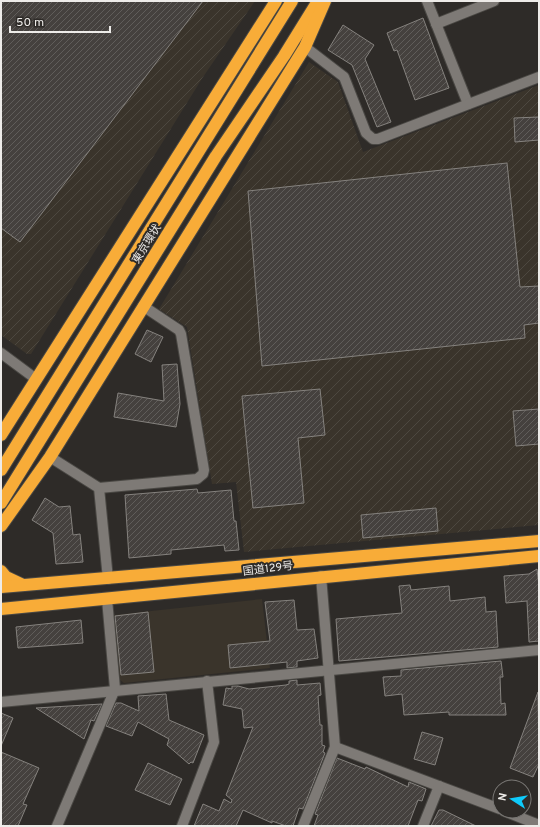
<svg xmlns="http://www.w3.org/2000/svg" width="540" height="827" font-family="Overpass,'Noto Sans JP',sans-serif">
<defs>
<pattern id="industrial-furrows" width="10" height="10" patternUnits="userSpaceOnUse"><rect width="10" height="10" fill="#3a342b"/><path d="M-1 1l2-2M0 10L10 0M9 11l2-2" fill="none" stroke="#4d4840"/></pattern>
<pattern id="building-hatch" width="6" height="6" patternUnits="userSpaceOnUse"><rect width="6" height="6" fill="#45413e"/><path d="M-1 1l2-2M0 6l6-6M5 7l2-2" fill="none" stroke="#605d5a"/></pattern>
</defs>
<rect width="100%" height="100%" fill="#2e2b28"/>
<!-- built -->
<path fill="#3a342b" d="M 262,599 L 270,668 L 124,683 L 120,680 L 114,615 Z"/>
<!-- industrial -->
<g fill="url(#industrial-furrows)">
<path d="M 1,1 L 255,1 L 203,77 L 31,354 L 27,354 L 1,335 Z"/>
<path d="M 309,62 L 338,82 L 363,152 L 539,85 L 539,525 L 244,552 L 236,482 L 212,484 L 187,327 L 159,309 Z"/>
</g>
<!-- building -->
<g fill="url(#building-hatch)" stroke="#85827e">
<path d="M 1,1 L 203,1 L 20,242 L 1,228 Z"/>
<path d="M 423,18 L 449,88 L 415,100 L 397,50 L 394,51 L 387,33 Z"/>
<path d="M 343,25 L 374,45 L 365,59 L 391,122 L 377,127 L 352,65 L 328,50 Z"/>
<path d="M 539,117 L 539,140 L 515,142 L 514,118 Z"/>
<path d="M 507,163 L 520,287 L 539,286 L 539,323 L 524,325 L 525,338 L 262,366 L 248,191 Z"/>
<path d="M 147,330 L 163,337 L 151,362 L 135,354 Z"/>
<path d="M 177,364 L 180,404 L 176,427 L 114,417 L 118,393 L 164,401 L 162,365 Z"/>
<path d="M 320,389 L 325,435 L 298,438 L 304,503 L 253,508 L 242,396 Z"/>
<path d="M 539,409 L 539,444 L 516,446 L 513,411 Z"/>
<path d="M 197,489 L 198,493 L 231,490 L 234,521 L 236,521 L 239,550 L 225,551 L 224,545 L 171,550 L 171,554 L 129,558 L 125,495 Z"/>
<path d="M 45,498 L 59,507 L 70,506 L 73,535 L 80,534 L 83,562 L 56,564 L 53,533 L 32,520 Z"/>
<path d="M 436,508 L 438,531 L 363,538 L 361,515 Z"/>
<path d="M 537,569 L 539,586 L 539,641 L 529,642 L 527,601 L 506,603 L 504,576 L 529,574 Z"/>
<path d="M 410,585 L 411,590 L 449,586 L 450,601 L 485,597 L 486,612 L 496,611 L 498,647 L 339,661 L 336,619 L 402,613 L 399,586 Z"/>
<path d="M 294,600 L 297,630 L 314,629 L 318,658 L 297,661 L 297,667 L 287,668 L 287,662 L 230,668 L 228,645 L 270,641 L 265,602 Z"/>
<path d="M 148,612 L 154,672 L 121,675 L 115,616 Z"/>
<path d="M 81,620 L 83,643 L 18,648 L 16,627 Z"/>
<path d="M 501,661 L 503,677 L 500,677 L 501,704 L 505,703 L 506,715 L 449,715 L 449,712 L 404,715 L 402,694 L 385,696 L 383,677 L 401,676 L 401,670 Z"/>
<path d="M 297,680 L 297,685 L 320,683 L 321,695 L 318,696 L 320,725 L 322,725 L 322,745 L 325,746 L 323,752 L 325,753 L 303,809 L 299,808 L 293,826 L 286,826 L 272,821 L 272,823 L 243,810 L 236,826 L 194,826 L 203,804 L 219,811 L 224,799 L 231,803 L 232,800 L 226,795 L 253,727 L 244,728 L 242,709 L 223,705 L 226,688 L 232,689 L 232,686 L 238,686 L 249,689 L 286,685 L 289,684 L 289,681 Z"/>
<path d="M 538,692 L 539,764 L 533,777 L 510,768 Z"/>
<path d="M 166,694 L 169,720 L 204,735 L 193,763 L 191,762 L 189,764 L 167,745 L 169,739 L 138,722 L 132,736 L 106,726 L 116,703 L 121,703 L 139,711 L 138,696 Z"/>
<path d="M 102,704 L 94,721 L 91,720 L 84,739 L 36,708 Z"/>
<path d="M 1,713 L 13,718 L 1,746 Z"/>
<path d="M 422,732 L 443,738 L 435,765 L 414,759 Z"/>
<path d="M 1,752 L 39,768 L 23,804 L 27,805 L 18,826 L 1,826 Z"/>
<path d="M 337,758 L 365,769 L 366,767 L 408,787 L 409,782 L 426,789 L 422,801 L 418,800 L 408,826 L 314,826 L 318,815 L 315,814 Z"/>
<path d="M 148,763 L 182,779 L 170,805 L 135,790 Z"/>
<path d="M 439,810 L 443,810 L 476,826 L 431,826 Z"/>
</g>
<g fill="none" stroke-linecap="round" stroke-linejoin="round">
<defs>
<g id="minor">
<path d="M 427,1 L 468,104"/>
<path d="M 436,24 L 494,1"/>
<path d="M 305,47 L 344,77 L 366,133 L 373,139 L 378,139 L 539,77"/>
<path d="M 1,353 L 36,379"/>
<path d="M 50,457 L 99,488 L 108,579"/>
<path d="M 99,488 L 197,479 L 203,474 L 204,470 L 181,334 L 179,330 L 143,306"/>
<path d="M 1,702 L 539,650"/>
<path d="M 335,747 L 500,809"/>
<path d="M 504,811 L 539,825"/>
<path d="M 57,826 L 115,689 L 107,599"/>
<path d="M 182,826 L 214,742 L 207,681"/>
<path d="M 303,826 L 335,747 L 321,576"/>
<path d="M 423,826 L 439,786"/>
</g>
<g id="highway">
<path d="M 1,435 L 276,1"/>
<path d="M 1,470 L 292,1"/>
<path d="M 1,503 L 216,156 L 284,56 L 318,1"/>
<path d="M 1,526 L 50,457 L 305,47 L 325,1"/>
<path d="M 1,571 L 6,577 L 23,585"/>
<path d="M 1,587 L 539,541"/>
<path d="M 1,609 L 539,556"/>
</g>
</defs>
<!-- minor casing -->
<use href="#minor" stroke="#4a4844" stroke-width="12"/>
<!-- highway casing -->
<use href="#highway" stroke="#4a4844" stroke-width="14"/>
<!-- minor -->
<use href="#minor" stroke="#7e7a76" stroke-width="10"/>
<!-- highway -->
<use href="#highway" stroke="#f8ac38" stroke-width="12"/>
</g>
<g text-anchor="middle" dominant-baseline="central" stroke-width="4" stroke-linejoin="round" paint-order="stroke">
<!-- street labels -->
<g font-size="11" fill="#edebe8" stroke="#2e2b28">
<text transform="translate(147 244) rotate(-58)">東京環状</text>
<text transform="translate(268 569) rotate(-7)">国道129号</text>
</g>
</g>
<!-- border -->
<rect width="540" height="827" fill="none" stroke="#edebe8" stroke-width="4"/>
<!-- north arrow -->
<g transform="translate(512 799) rotate(282)"><circle r="19" fill="#2e2b28" stroke="#7a7875"/>
<path d="M0-3L7 15L0 10L-7 15Z" fill="#0fcafa"/>
<text y="-6" font-size="11" font-weight="bold" text-anchor="middle" fill="#edebe8">N</text>
</g>
<!-- scale -->
<path d="M10 26v6h100v-6" fill="none" stroke="#edebe8" stroke-width="2"/>
<text x="16" y="26" font-size="12" fill="#edebe8" stroke="#2e2b28" stroke-width="3" paint-order="stroke">50 m</text>
</svg>
